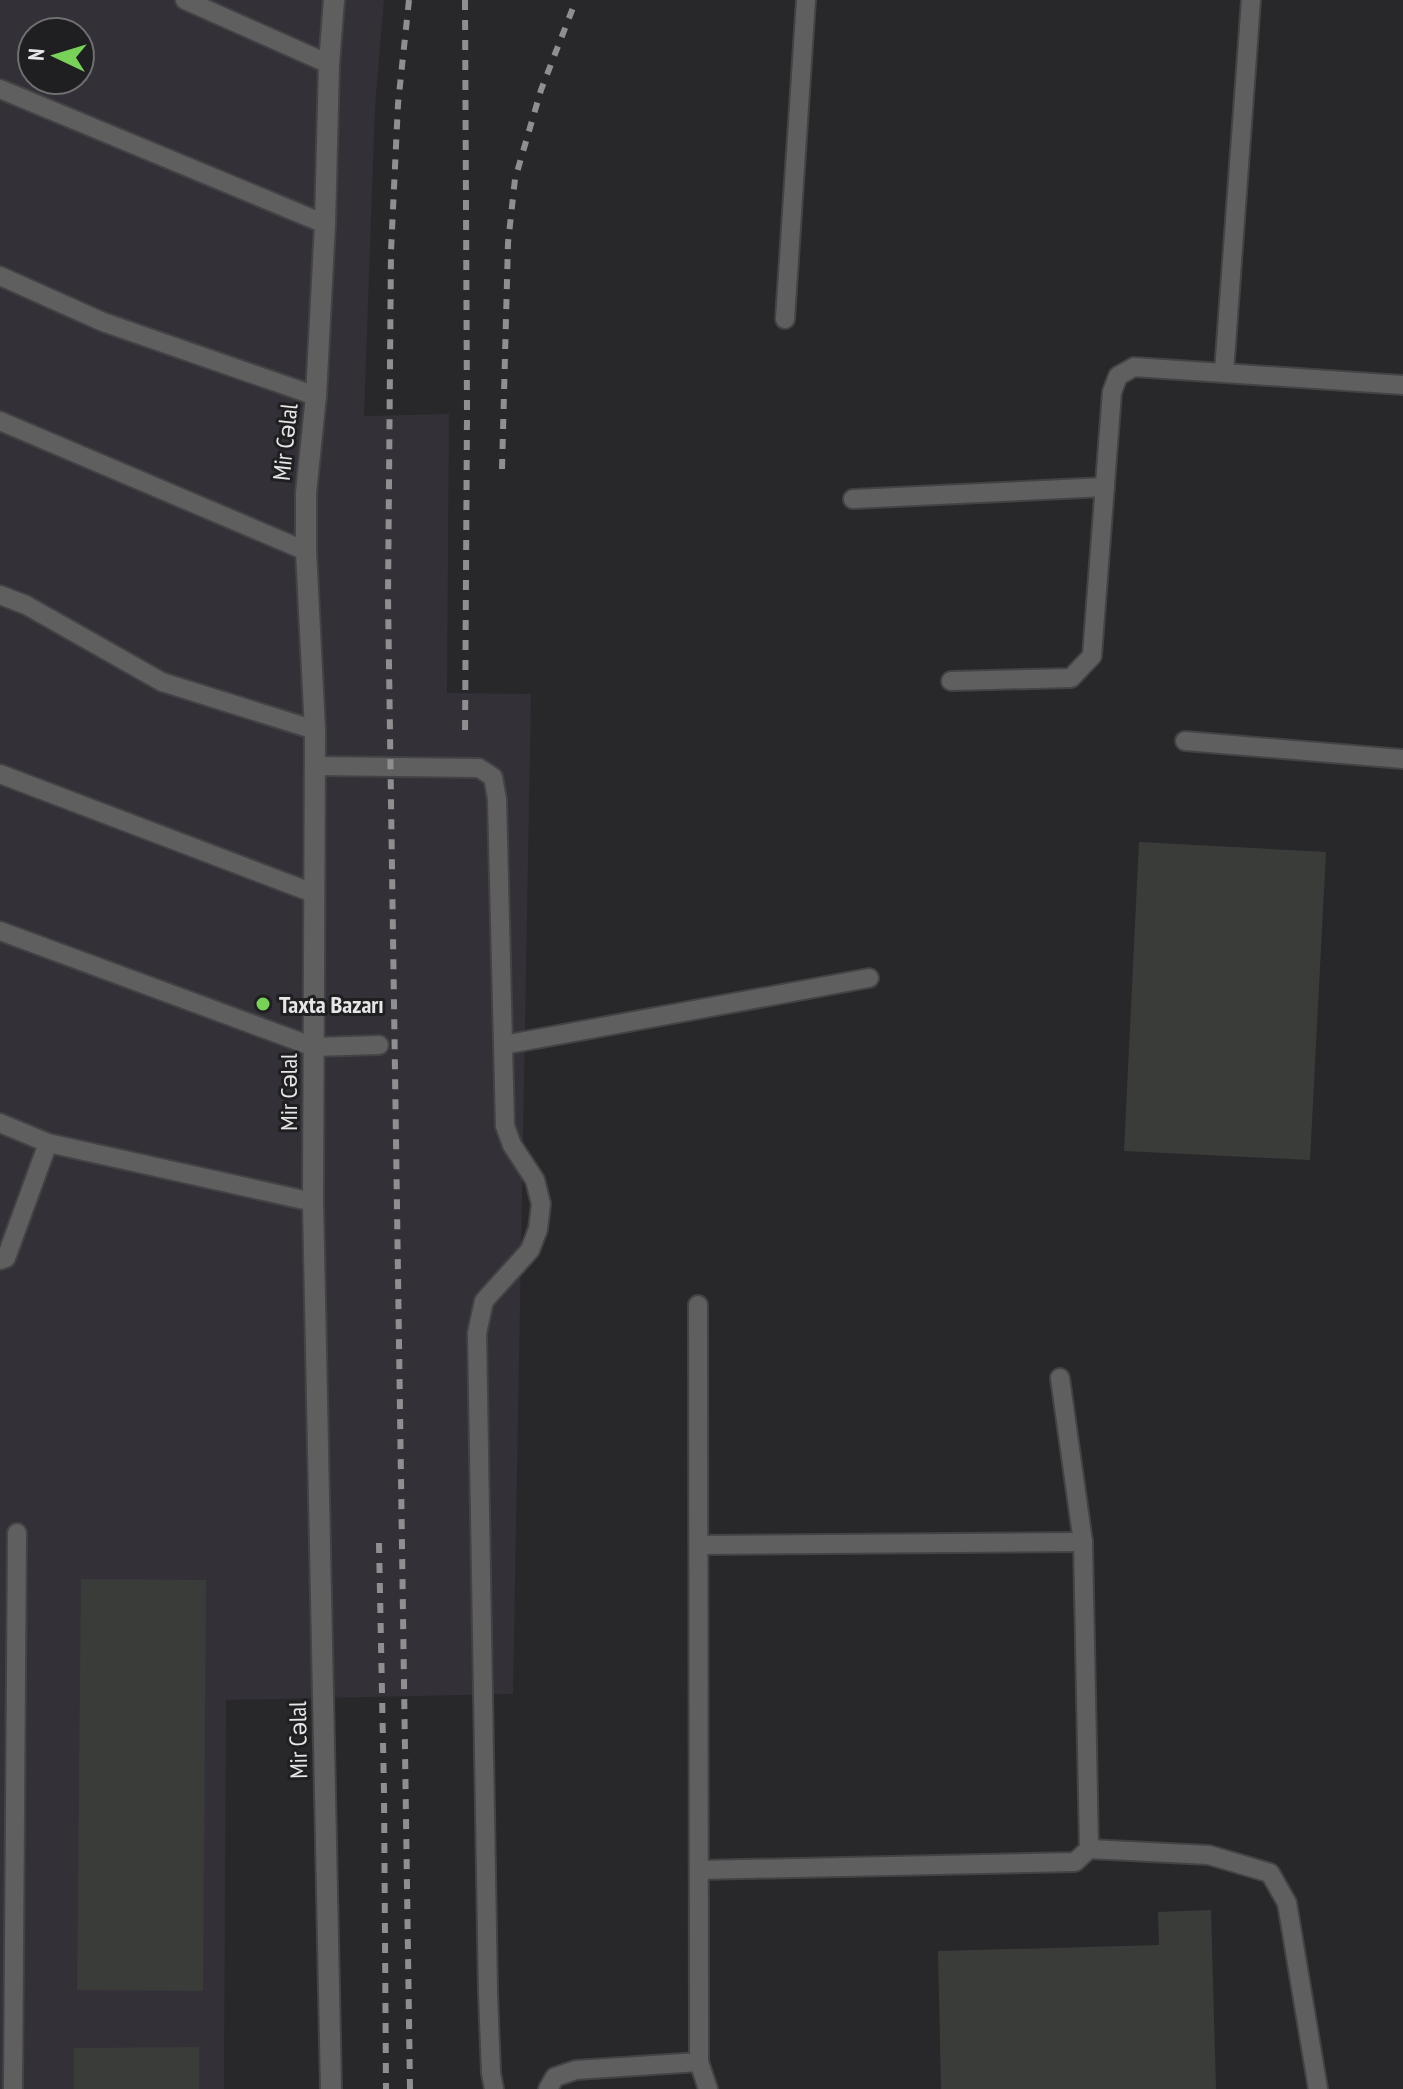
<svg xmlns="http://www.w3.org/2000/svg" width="1403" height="2089" font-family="'PT Sans Narrow',sans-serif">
<rect width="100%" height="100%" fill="#28272a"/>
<!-- built -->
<path fill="#343038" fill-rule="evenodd" d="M 0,0 L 384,0 L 375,107 L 364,416 L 449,414 L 447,693 L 531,694 L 513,1694 L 226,1700 L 224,2089 L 0,2089 ZM 32,32 L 80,32 L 80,80 L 32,80 Z"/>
<!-- building -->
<g fill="#3a3c3a">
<path d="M 1139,842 L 1326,852 L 1310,1160 L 1124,1151 Z"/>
<path d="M 81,1579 L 206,1580 L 203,1991 L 77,1990 Z"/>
<path d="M 1211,1910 L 1216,2089 L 941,2089 L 938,1951 L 1159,1945 L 1158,1912 Z"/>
<path d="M 199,2047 L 199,2089 L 74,2089 L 74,2048 Z"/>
</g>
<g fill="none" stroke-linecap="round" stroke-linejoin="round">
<defs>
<g id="service">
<path d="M 185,0 L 329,64"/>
<path d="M 0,89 L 325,224"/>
<path d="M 0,276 L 103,322 L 316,396"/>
<path d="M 785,319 L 806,0"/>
<path d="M 1224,372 L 1251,0"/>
<path d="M 0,421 L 306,551"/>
<path d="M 853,499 L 1105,487"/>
<path d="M 0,595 L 26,605 L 162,682 L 315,730"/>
<path d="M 951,681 L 1071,678 L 1092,656 L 1112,392 L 1118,376 L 1134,367 L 1403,385"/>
<path d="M 1185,741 L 1403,759"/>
<path d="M 315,766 L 479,768 L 493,777 L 497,799 L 505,1126 L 512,1145 L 535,1180 L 541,1204 L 538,1229 L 530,1250 L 484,1301 L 477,1333 L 488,1993 L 491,2073 L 494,2089"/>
<path d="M 0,774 L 313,893"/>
<path d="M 0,931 L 314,1047 L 379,1045"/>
<path d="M 503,1045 L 869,978"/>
<path d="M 0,1123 L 48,1143 L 313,1202"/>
<path d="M 0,1260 L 6,1258 L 48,1143"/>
<path d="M 699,1545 L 1083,1542"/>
<path d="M 1089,1849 L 1209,1855 L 1270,1873 L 1287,1903 L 1318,2089"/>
<path d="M 699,1870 L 1075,1862 L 1089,1849 L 1083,1542 L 1060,1378"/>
<path d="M 699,2062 L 708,2089"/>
<path d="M 13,2089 L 17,1533"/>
<path d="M 548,2089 L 555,2077 L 576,2070 L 699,2062 L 698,1305"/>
</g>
<path id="minor" d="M 331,2089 L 313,1202 L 315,730 L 306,551 L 306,493 L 316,396 L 325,224 L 329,64 L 334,0"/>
</defs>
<!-- service casing -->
<use href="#service" stroke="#434244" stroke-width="22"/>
<!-- minor casing -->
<use href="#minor" stroke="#434244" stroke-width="24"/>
<!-- service -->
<use href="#service" stroke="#605f60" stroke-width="18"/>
<!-- minor -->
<use href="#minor" stroke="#605f60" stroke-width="20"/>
<!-- rail -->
<g stroke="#8f8e90" stroke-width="6" stroke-dasharray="10 10" stroke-linecap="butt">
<path d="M 409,0 L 398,104 L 391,251 L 388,597 L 410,2089"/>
<path d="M 465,0 L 467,413 L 465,738"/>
<path d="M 502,469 L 508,243 L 515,179 L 541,90 L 576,0"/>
<path d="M 379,1543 L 384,1792 L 386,2089"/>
</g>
</g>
<!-- markers -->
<circle fill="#78d158" stroke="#1f1e20" stroke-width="3" cx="263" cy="1004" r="8"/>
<g text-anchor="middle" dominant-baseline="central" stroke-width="6" stroke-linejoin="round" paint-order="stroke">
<!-- street labels -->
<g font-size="24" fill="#e6e6e7" stroke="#1f1e20">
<text transform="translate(285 442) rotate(-84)">Mir Cəlal</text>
<text transform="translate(288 1092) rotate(-90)">Mir Cəlal</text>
<text transform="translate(298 1740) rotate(-91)">Mir Cəlal</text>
</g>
<!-- poi labels -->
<g font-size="24" font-weight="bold" fill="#e6e6e7" stroke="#1f1e20" text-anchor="start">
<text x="279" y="1004">Taxta Bazarı</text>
</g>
</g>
<!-- north arrow -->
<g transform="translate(56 56) rotate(274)"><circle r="38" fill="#1f1e20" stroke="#6f6e70" stroke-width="2"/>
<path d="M0-6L14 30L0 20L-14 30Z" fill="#78d158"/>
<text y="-12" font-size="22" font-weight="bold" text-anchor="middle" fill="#e6e6e7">N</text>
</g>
</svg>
